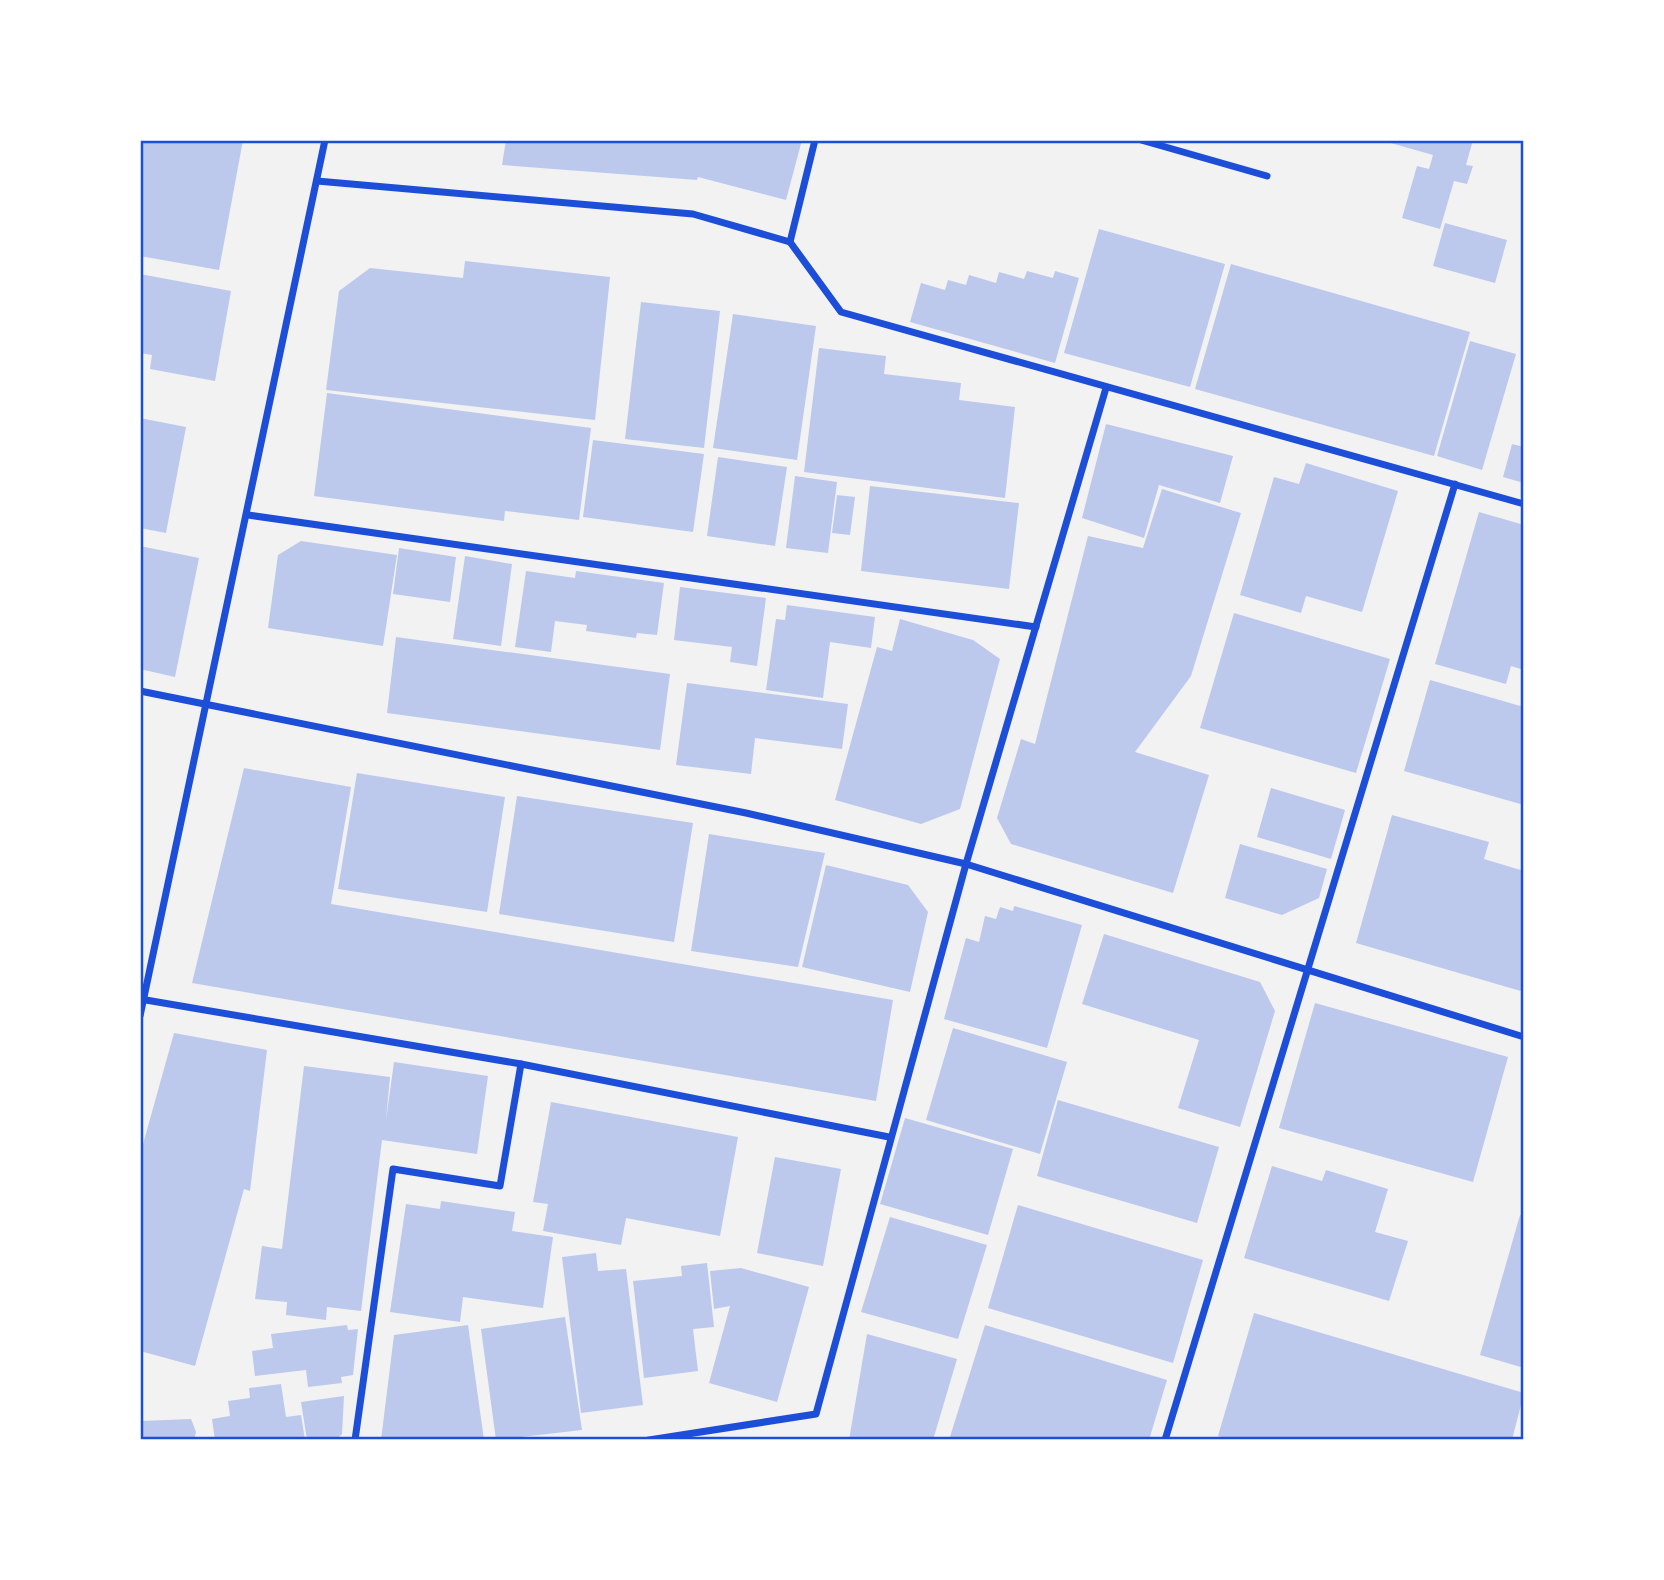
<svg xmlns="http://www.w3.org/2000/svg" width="1664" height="1580" font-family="'Roboto Condensed',sans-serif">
<rect width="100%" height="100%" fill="#f2f2f2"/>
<!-- building -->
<g fill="#bdc9ec">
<path d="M 140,140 L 243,140 L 219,270 L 140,256 Z"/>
<path d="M 506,140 L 802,140 L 786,200 L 698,177 L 697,180 L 502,165 Z"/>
<path d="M 1380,140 L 1473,140 L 1466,165 L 1473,166 L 1467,184 L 1454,181 L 1440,229 L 1402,218 L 1417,166 L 1429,169 L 1433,155 Z"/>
<path d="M 1445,223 L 1507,240 L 1495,283 L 1433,266 Z"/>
<path d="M 1099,229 L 1225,264 L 1190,387 L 1064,353 Z"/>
<path d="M 465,261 L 610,277 L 595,420 L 326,390 L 339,291 L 370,268 L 463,278 Z"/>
<path d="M 1231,264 L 1470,332 L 1434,456 L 1195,389 Z"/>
<path d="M 1027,271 L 1053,278 L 1055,271 L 1079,278 L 1055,363 L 910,322 L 921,283 L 945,290 L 948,280 L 966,285 L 969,275 L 996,283 L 999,272 L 1024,279 Z"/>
<path d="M 140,274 L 231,291 L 215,381 L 150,369 L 152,355 L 140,353 Z"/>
<path d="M 641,302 L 720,311 L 704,448 L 625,439 Z"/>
<path d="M 733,314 L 816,326 L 797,460 L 713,448 Z"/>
<path d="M 1470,341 L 1516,354 L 1482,470 L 1437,456 Z"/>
<path d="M 819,348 L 886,356 L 884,374 L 961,383 L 959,400 L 1015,407 L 1005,498 L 804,472 Z"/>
<path d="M 327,393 L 591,428 L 579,520 L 505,511 L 504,521 L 314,496 Z"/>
<path d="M 140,418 L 186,427 L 166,533 L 140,528 Z"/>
<path d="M 1106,424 L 1233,456 L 1220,503 L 1159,485 L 1144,538 L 1082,518 Z"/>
<path d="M 593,440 L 704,454 L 693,532 L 583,517 Z"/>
<path d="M 1512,444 L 1524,447 L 1524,483 L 1503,477 Z"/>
<path d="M 718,457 L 787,467 L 775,546 L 707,536 Z"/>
<path d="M 1306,463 L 1398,491 L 1362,612 L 1306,596 L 1301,613 L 1240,595 L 1274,477 L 1299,484 Z"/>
<path d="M 795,476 L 837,482 L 828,553 L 786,548 Z"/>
<path d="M 870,486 L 1019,503 L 1009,589 L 861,571 Z"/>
<path d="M 1162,489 L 1241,513 L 1191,676 L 1135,752 L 1209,775 L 1173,893 L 1011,844 L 997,818 L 1021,739 L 1035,744 L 1088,536 L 1143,548 Z"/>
<path d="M 837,495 L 855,497 L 850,535 L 832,533 Z"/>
<path d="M 1479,512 L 1524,525 L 1524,670 L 1511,666 L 1506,684 L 1435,664 Z"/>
<path d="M 301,541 L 397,555 L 383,646 L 268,628 L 278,555 Z"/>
<path d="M 140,546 L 199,558 L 175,677 L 140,669 Z"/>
<path d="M 399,548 L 456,557 L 450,602 L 393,594 Z"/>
<path d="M 465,556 L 512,564 L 501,646 L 453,639 Z"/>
<path d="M 526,571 L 575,578 L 576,571 L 664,583 L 657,635 L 637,633 L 636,638 L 586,631 L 587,625 L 555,621 L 551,652 L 515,647 Z"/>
<path d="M 680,587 L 766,598 L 757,666 L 730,662 L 732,647 L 674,640 Z"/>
<path d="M 787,605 L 875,617 L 871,648 L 830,642 L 823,698 L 766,690 L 776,619 L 785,620 Z"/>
<path d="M 1234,613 L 1390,659 L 1356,773 L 1200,728 Z"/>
<path d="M 900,619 L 973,640 L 1000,659 L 960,809 L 921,824 L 835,800 L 877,647 L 892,651 Z"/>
<path d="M 396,637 L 670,674 L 660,750 L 387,713 Z"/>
<path d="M 1430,680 L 1524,707 L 1524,805 L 1404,771 Z"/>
<path d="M 687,683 L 848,704 L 842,749 L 755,738 L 751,774 L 676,765 Z"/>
<path d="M 244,768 L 351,787 L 331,904 L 893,1000 L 876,1101 L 192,983 Z"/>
<path d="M 357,773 L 505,797 L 487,912 L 338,889 Z"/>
<path d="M 1271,788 L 1345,810 L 1331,859 L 1257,837 Z"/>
<path d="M 517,796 L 693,823 L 674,942 L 499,914 Z"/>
<path d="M 1392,815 L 1489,842 L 1484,859 L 1524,871 L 1524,992 L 1356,943 Z"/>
<path d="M 709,834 L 825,853 L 798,967 L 691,951 Z"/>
<path d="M 1240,844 L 1327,869 L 1319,898 L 1282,915 L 1225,898 Z"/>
<path d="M 826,865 L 908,885 L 928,912 L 910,992 L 802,967 Z"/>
<path d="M 1014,906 L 1082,925 L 1047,1048 L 944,1019 L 966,938 L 979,942 L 985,916 L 996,919 L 1000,907 L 1013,911 Z"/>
<path d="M 1104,934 L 1260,982 L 1275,1011 L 1240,1127 L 1178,1108 L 1199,1040 L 1082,1004 Z"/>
<path d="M 1315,1003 L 1508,1057 L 1473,1182 L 1279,1128 Z"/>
<path d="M 953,1028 L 1067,1062 L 1040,1154 L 926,1120 Z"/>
<path d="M 174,1033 L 267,1050 L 250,1191 L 244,1189 L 195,1366 L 140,1351 L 140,1155 Z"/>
<path d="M 394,1062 L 488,1076 L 477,1154 L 382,1140 L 361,1311 L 327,1307 L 326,1320 L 286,1315 L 287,1302 L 255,1299 L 262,1246 L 282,1249 L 304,1066 L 390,1077 L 386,1120 Z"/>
<path d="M 1058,1100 L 1219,1147 L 1197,1223 L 1037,1176 Z"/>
<path d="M 551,1102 L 738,1137 L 720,1236 L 626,1218 L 621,1245 L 543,1231 L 548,1204 L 533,1202 Z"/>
<path d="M 905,1118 L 1013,1149 L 988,1235 L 880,1204 Z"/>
<path d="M 775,1157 L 841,1169 L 823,1266 L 757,1253 Z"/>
<path d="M 1272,1166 L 1322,1181 L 1326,1170 L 1388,1189 L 1375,1232 L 1408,1241 L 1389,1301 L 1244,1258 Z"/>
<path d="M 441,1201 L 515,1212 L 512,1231 L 553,1237 L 543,1308 L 463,1297 L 460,1322 L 390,1312 L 406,1204 L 440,1209 Z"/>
<path d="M 1018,1205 L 1203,1260 L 1173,1363 L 988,1308 Z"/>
<path d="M 1520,1215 L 1524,1216 L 1524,1368 L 1480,1355 Z"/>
<path d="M 890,1217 L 987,1245 L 958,1339 L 861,1312 Z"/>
<path d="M 596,1253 L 598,1271 L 626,1269 L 643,1405 L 581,1413 L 562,1257 Z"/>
<path d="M 707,1263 L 714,1327 L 693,1329 L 698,1371 L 644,1378 L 633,1281 L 682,1276 L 681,1266 Z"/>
<path d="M 741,1268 L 809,1287 L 777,1402 L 709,1383 L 730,1306 L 714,1309 L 710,1271 Z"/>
<path d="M 1254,1313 L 1524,1393 L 1512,1440 L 1231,1440 L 1218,1436 Z"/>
<path d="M 565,1317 L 582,1430 L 496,1440 L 481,1329 Z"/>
<path d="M 347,1325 L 348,1330 L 358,1329 L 353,1375 L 341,1377 L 342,1383 L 308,1387 L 306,1370 L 255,1376 L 252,1351 L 273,1348 L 271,1334 Z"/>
<path d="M 468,1325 L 484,1440 L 381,1440 L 394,1335 Z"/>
<path d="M 985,1325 L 1167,1380 L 1149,1440 L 949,1440 Z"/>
<path d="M 867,1334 L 957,1359 L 933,1440 L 849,1440 Z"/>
<path d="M 281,1384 L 286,1417 L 301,1415 L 305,1440 L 215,1440 L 212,1419 L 230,1416 L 228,1401 L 250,1398 L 249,1388 Z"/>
<path d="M 344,1396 L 342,1434 L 336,1440 L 307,1440 L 301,1402 Z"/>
<path d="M 191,1419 L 196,1432 L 194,1440 L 140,1440 L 140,1421 Z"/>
</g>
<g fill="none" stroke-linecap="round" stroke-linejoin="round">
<!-- minor -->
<g stroke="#1d4ed8" stroke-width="7">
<path d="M 1141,140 L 1267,176"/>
<path d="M 317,181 L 693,214 L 790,242 L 841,312 L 1524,504"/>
<path d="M 790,242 L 815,140"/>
<path d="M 248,515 L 1036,627"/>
<path d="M 140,691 L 746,813 L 966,864 L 1524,1037"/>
<path d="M 140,999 L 521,1064 L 889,1137"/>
<path d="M 140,1016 L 325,140"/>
<path d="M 355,1440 L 393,1169 L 500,1186 L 521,1064"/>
<path d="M 649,1440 L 816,1414 L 966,864 L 1106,388"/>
<path d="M 1165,1440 L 1455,484"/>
</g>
</g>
<!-- border -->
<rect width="1664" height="1580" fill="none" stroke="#ffffff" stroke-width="284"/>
<rect x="142" y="142" width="1380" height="1296" fill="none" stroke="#1d4ed8" stroke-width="2.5"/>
</svg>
